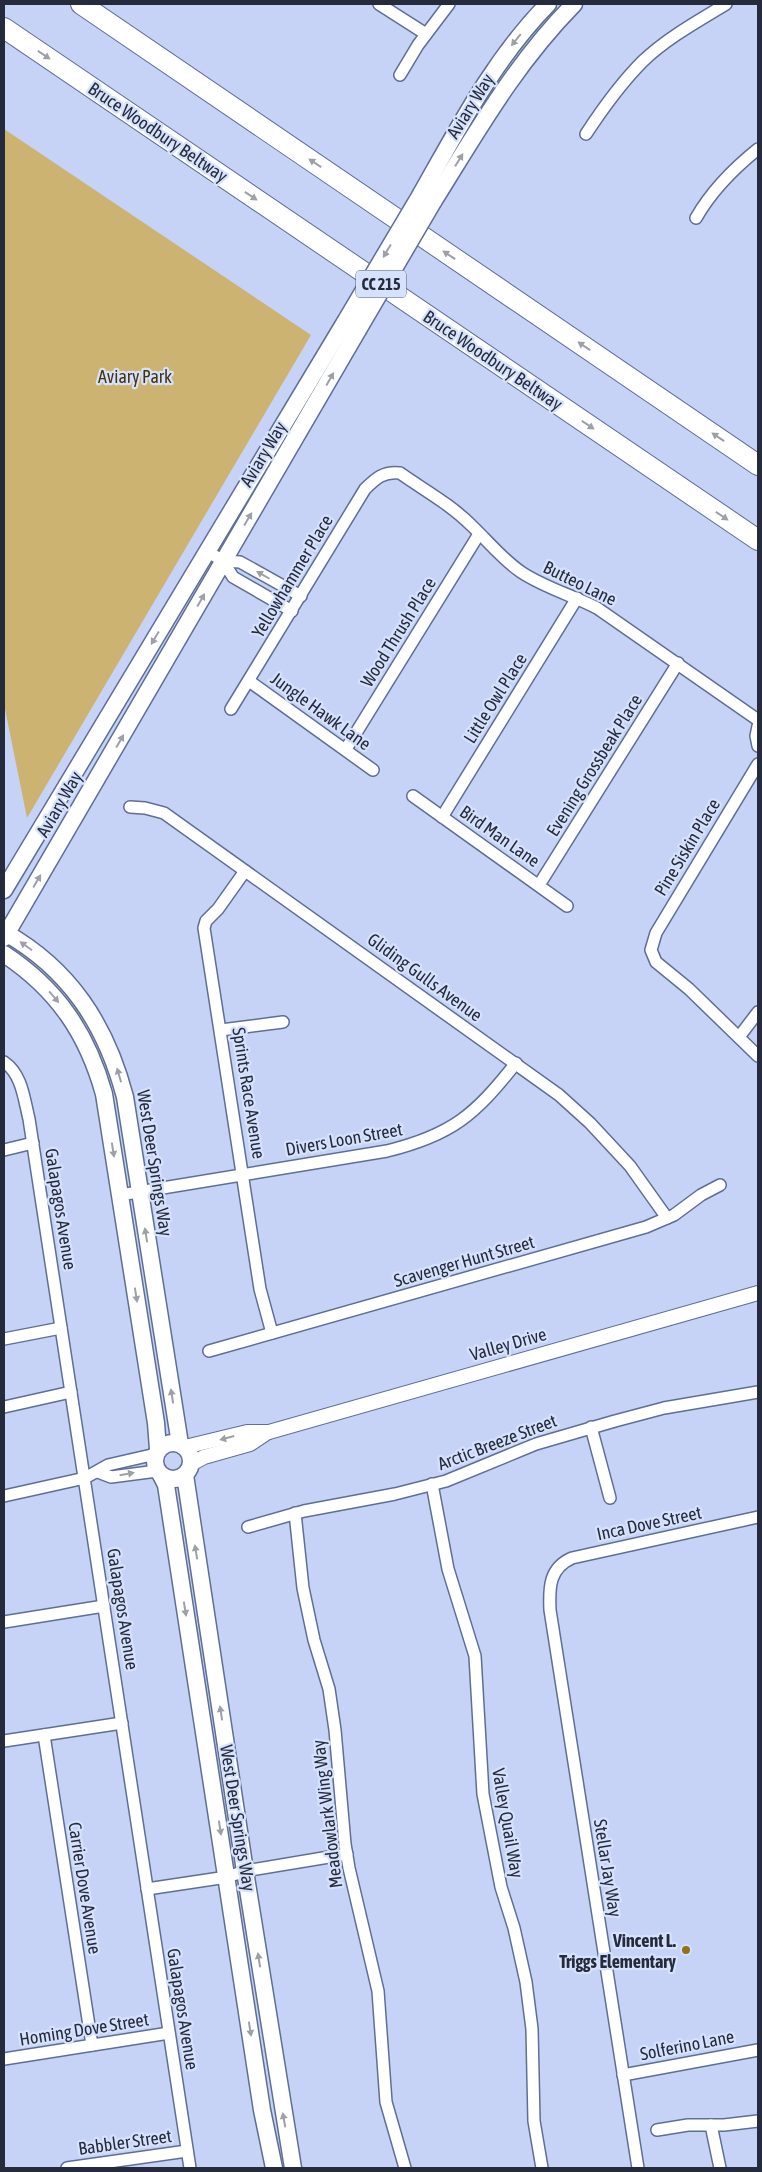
<svg xmlns="http://www.w3.org/2000/svg" width="762" height="2172" font-family="'Asap Condensed',sans-serif">
<rect width="100%" height="100%" fill="#c6d3f7"/>
<!-- green -->
<path fill="#cdb372" d="M 4,129 L 311,335 L 27,818 L 4,704 Z"/>
<g fill="none" stroke-linecap="round" stroke-linejoin="round">
<defs>
<g id="minor">
<path d="M 379,4 L 426,34"/>
<path d="M 400,75 L 418,45 L 449,4"/>
<path d="M 586,134 C 603,108 621,83 643,61 C 667,38 698,21 726,4"/>
<path d="M 696,218 C 712,190 733,169 758,149"/>
<path d="M 207,551 L 223,561 L 233,577 L 292,611"/>
<path d="M 223,561 L 240,562 L 301,596"/>
<path d="M 249,681 L 373,770"/>
<path d="M 231,709 L 365,489 C 376,478 384,471 400,473 C 424,490 450,504 471,525 C 488,541 502,559 521,572 C 545,588 572,595 597,608 L 758,720"/>
<path d="M 758,726 L 756,736 L 758,746"/>
<path d="M 346,749 L 479,534"/>
<path d="M 758,764 L 656,933 L 651,950 L 656,962 L 689,989 L 758,1056"/>
<path d="M 413,796 L 567,906"/>
<path d="M 130,807 L 145,808 L 164,813 L 559,1095 L 590,1123 L 630,1166 L 667,1218"/>
<path d="M 442,817 L 577,598"/>
<path d="M 245,871 L 218,909 L 206,921 L 204,928 L 260,1289 L 272,1333"/>
<path d="M 539,885 L 678,663"/>
<path d="M 221,1030 L 283,1022"/>
<path d="M 739,1037 L 758,1012"/>
<path d="M 4,1062 C 22,1074 24,1099 29,1119 L 190,2168"/>
<path d="M 4,1150 L 33,1143"/>
<path d="M 120,1195 L 387,1151 C 452,1135 475,1115 516,1063"/>
<path d="M 4,1339 L 61,1328"/>
<path d="M 209,1351 L 646,1227 L 674,1215 L 701,1195 L 720,1185"/>
<path d="M 4,1407 L 71,1392"/>
<path d="M 591,1427 L 610,1498"/>
<path d="M 98,1472 L 111,1477 L 157,1471"/>
<path d="M 432,1484 L 448,1569 L 475,1656 L 483,1794 L 501,1887 L 514,1928 L 526,1982 L 532,2029 L 534,2121 L 542,2168"/>
<path d="M 4,1496 L 85,1478 L 108,1465 L 156,1454"/>
<path d="M 295,1513 L 303,1588 L 314,1640 L 329,1689 L 335,1730 L 345,1844 L 349,1868 L 378,1991 L 386,2102 L 405,2168"/>
<path d="M 248,1527 L 304,1511 L 395,1494 L 446,1481 L 536,1444 L 615,1421 L 664,1408 L 758,1392"/>
<path d="M 4,1622 L 104,1606"/>
<path d="M 44,1735 L 92,2045"/>
<path d="M 4,1741 L 122,1723"/>
<path d="M 147,1889 L 227,1877 L 245,1871 L 347,1854"/>
<path d="M 4,2059 L 169,2033"/>
<path d="M 623,2075 L 758,2050"/>
<path d="M 711,2125 L 720,2168"/>
<path d="M 657,2130 L 688,2125 L 724,2125 L 758,2121"/>
<path d="M 67,2168 L 187,2151"/>
<path d="M 638,2168 L 550,1610 C 549,1588 549,1568 572,1558 L 758,1517"/>
</g>
<g id="tertiary">
<path d="M 185,1447 L 247,1432 L 269,1432 L 758,1293"/>
<path d="M 191,1464 L 204,1457 L 250,1444 L 268,1432"/>
</g>
<g id="secondary">
<path d="M 421,194 C 459,127 494,59 548,4"/>
<path d="M 433,202 C 478,130 515,64 574,4"/>
<path d="M 4,890 L 345,322"/>
<path d="M 4,932 C 70,969 106,1025 125,1097 L 180,1444"/>
<path d="M 4,938 L 358,330"/>
<path d="M 4,954 C 57,989 87,1033 104,1094 L 156,1423 L 158,1449"/>
<circle cx="173" cy="1461" r="18"/>
<path d="M 161,1475 L 166,1485 L 262,2110 L 274,2168"/>
<path d="M 185,1475 L 245,1871 L 293,2168"/>
</g>
<g id="motorway">
<path d="M 81,4 L 758,465"/>
<path d="M 4,28 L 758,540"/>
</g>
</defs>
<!-- minor casing -->
<use href="#minor" stroke="#606e96" stroke-width="14"/>
<!-- tertiary casing -->
<use href="#tertiary" stroke="#606e96" stroke-width="16"/>
<!-- secondary casing -->
<use href="#secondary" stroke="#606e96" stroke-width="19"/>
<!-- motorway casing -->
<use href="#motorway" stroke="#606e96" stroke-width="22"/>
<!-- minor -->
<use href="#minor" stroke="#fff" stroke-width="11"/>
<!-- tertiary -->
<use href="#tertiary" stroke="#fff" stroke-width="14"/>
<!-- secondary -->
<use href="#secondary" stroke="#fff" stroke-width="16"/>
<!-- motorway -->
<use href="#motorway" stroke="#fff" stroke-width="20"/>
<defs>
<g id="secondary-bridge">
<path d="M 345,322 L 421,194"/>
<path d="M 358,330 L 433,202"/>
</g>
</defs>
<!-- secondary-bridge casing -->
<use href="#secondary-bridge" stroke="#606e96" stroke-width="19" stroke-linecap="butt"/>
<!-- secondary-bridge -->
<use href="#secondary-bridge" stroke="#fff" stroke-width="16"/>
</g>
<!-- one-way arrows -->
<defs><path id="oneway-solid" d="M-6-.8H1V-3.2L6.5 0L1 3.2V.8H-6Z" transform="scale(1.25)"/></defs>
<g fill="#9da0a7">
<use href="#oneway-solid" transform="translate(516 40) rotate(129)"/>
<use href="#oneway-solid" transform="translate(44 55) rotate(34)"/>
<use href="#oneway-solid" transform="translate(459 160) rotate(-58)"/>
<use href="#oneway-solid" transform="translate(315 163) rotate(-146)"/>
<use href="#oneway-solid" transform="translate(251 196) rotate(34)"/>
<use href="#oneway-solid" transform="translate(387 251) rotate(121)"/>
<use href="#oneway-solid" transform="translate(449 255) rotate(-146)"/>
<use href="#oneway-solid" transform="translate(584 346) rotate(-146)"/>
<use href="#oneway-solid" transform="translate(330 379) rotate(-61)"/>
<use href="#oneway-solid" transform="translate(588 425) rotate(34)"/>
<use href="#oneway-solid" transform="translate(718 437) rotate(-146)"/>
<use href="#oneway-solid" transform="translate(722 516) rotate(34)"/>
<use href="#oneway-solid" transform="translate(248 519) rotate(-59)"/>
<use href="#oneway-solid" transform="translate(263 575) rotate(-150)"/>
<use href="#oneway-solid" transform="translate(201 600) rotate(-60)"/>
<use href="#oneway-solid" transform="translate(155 638) rotate(121)"/>
<use href="#oneway-solid" transform="translate(120 741) rotate(-60)"/>
<use href="#oneway-solid" transform="translate(37 881) rotate(-60)"/>
<use href="#oneway-solid" transform="translate(26 946) rotate(-145)"/>
<use href="#oneway-solid" transform="translate(54 997) rotate(49)"/>
<use href="#oneway-solid" transform="translate(119 1075) rotate(-106)"/>
<use href="#oneway-solid" transform="translate(113 1150) rotate(81)"/>
<use href="#oneway-solid" transform="translate(146 1235) rotate(-99)"/>
<use href="#oneway-solid" transform="translate(136 1295) rotate(81)"/>
<use href="#oneway-solid" transform="translate(172 1396) rotate(-99)"/>
<use href="#oneway-solid" transform="translate(227 1438) rotate(165)"/>
<use href="#oneway-solid" transform="translate(127 1474) rotate(-10)"/>
<use href="#oneway-solid" transform="translate(196 1552) rotate(-99)"/>
<use href="#oneway-solid" transform="translate(185 1609) rotate(81)"/>
<use href="#oneway-solid" transform="translate(221 1713) rotate(-99)"/>
<use href="#oneway-solid" transform="translate(220 1828) rotate(81)"/>
<use href="#oneway-solid" transform="translate(259 1960) rotate(-99)"/>
<use href="#oneway-solid" transform="translate(250 2029) rotate(81)"/>
<use href="#oneway-solid" transform="translate(284 2120) rotate(-100)"/>
</g>
<!-- markers -->
<circle fill="#907217" stroke="#d6e1fc" stroke-width="2" cx="686" cy="1950" r="5"/>
<g text-anchor="middle" dominant-baseline="central" stroke-width="4.5" stroke-linejoin="round" paint-order="stroke">
<!-- shield labels -->
<rect fill="#d6e1fc" stroke="#5a6276" stroke-width="1" x="356" y="270.5" width="50" height="27" rx="4"/>
<g font-size="16" font-weight="bold" fill="#252b3c">
<text x="381" y="284">CC 215</text>
</g>
<!-- street labels -->
<g font-size="18" fill="#252b3c" stroke="#d6e1fc">
<text transform="translate(470 106) rotate(-58)">Aviary Way</text>
<text transform="translate(158 132) rotate(34)">Bruce Woodbury Beltway</text>
<text transform="translate(493 360) rotate(34)">Bruce Woodbury Beltway</text>
<text transform="translate(263 454) rotate(-59)">Aviary Way</text>
<text transform="translate(292 576) rotate(-59)">Yellowhammer Place</text>
<text transform="translate(580 583) rotate(26)">Butteo Lane</text>
<text transform="translate(398 632) rotate(-58)">Wood Thrush Place</text>
<text transform="translate(495 698) rotate(-58)">Little Owl Place</text>
<text transform="translate(321 711) rotate(36)">Jungle Hawk Lane</text>
<text transform="translate(594 765) rotate(-58)">Evening Grossbeak Place</text>
<text transform="translate(59 804) rotate(-60)">Aviary Way</text>
<text transform="translate(500 836) rotate(35)">Bird Man Lane</text>
<text transform="translate(687 847) rotate(-59)">Pine Siskin Place</text>
<text transform="translate(425 977) rotate(36)">Gliding Gulls Avenue</text>
<text transform="translate(249 1093) rotate(81)">Sprints Race Avenue</text>
<text transform="translate(344 1139) rotate(-10)">Divers Loon Street</text>
<text transform="translate(155 1163) rotate(81)">West Deer Springs Way</text>
<text transform="translate(61 1209) rotate(81)">Galapagos Avenue</text>
<text transform="translate(464 1261) rotate(-16)">Scavenger Hunt Street</text>
<text transform="translate(508 1344) rotate(-16)">Valley Drive</text>
<text transform="translate(497 1442) rotate(-21)">Arctic Breeze Street</text>
<text transform="translate(649 1523) rotate(-12)">Inca Dove Street</text>
<text transform="translate(123 1609) rotate(81)">Galapagos Avenue</text>
<text transform="translate(327 1814) rotate(-97)">Meadowlark Wing Way</text>
<text transform="translate(238 1818) rotate(81)">West Deer Springs Way</text>
<text transform="translate(508 1823) rotate(80)">Valley Quail Way</text>
<text transform="translate(608 1868) rotate(81)">Stellar Jay Way</text>
<text transform="translate(85 1888) rotate(81)">Carrier Dove Avenue</text>
<text transform="translate(183 2009) rotate(81)">Galapagos Avenue</text>
<text transform="translate(84 2029) rotate(-9)">Homing Dove Street</text>
<text transform="translate(687 2045) rotate(-11)">Solferino Lane</text>
<text transform="translate(125 2142) rotate(-8)">Babbler Street</text>
</g>
<!-- park labels -->
<g font-size="18" fill="#40320d" stroke="#d6e1fc">
<text x="135" y="376">Aviary Park</text>
</g>
<!-- poi labels -->
<g font-size="18" font-weight="bold" fill="#252b3c" stroke="#d6e1fc" text-anchor="end">
<text x="676" y="1940">Vincent L.<tspan x="676" dy="21">Triggs Elementary</tspan></text>
</g>
</g>
<!-- border -->
<rect width="762" height="2172" fill="none" stroke="#252b3c" stroke-width="10"/>
</svg>
